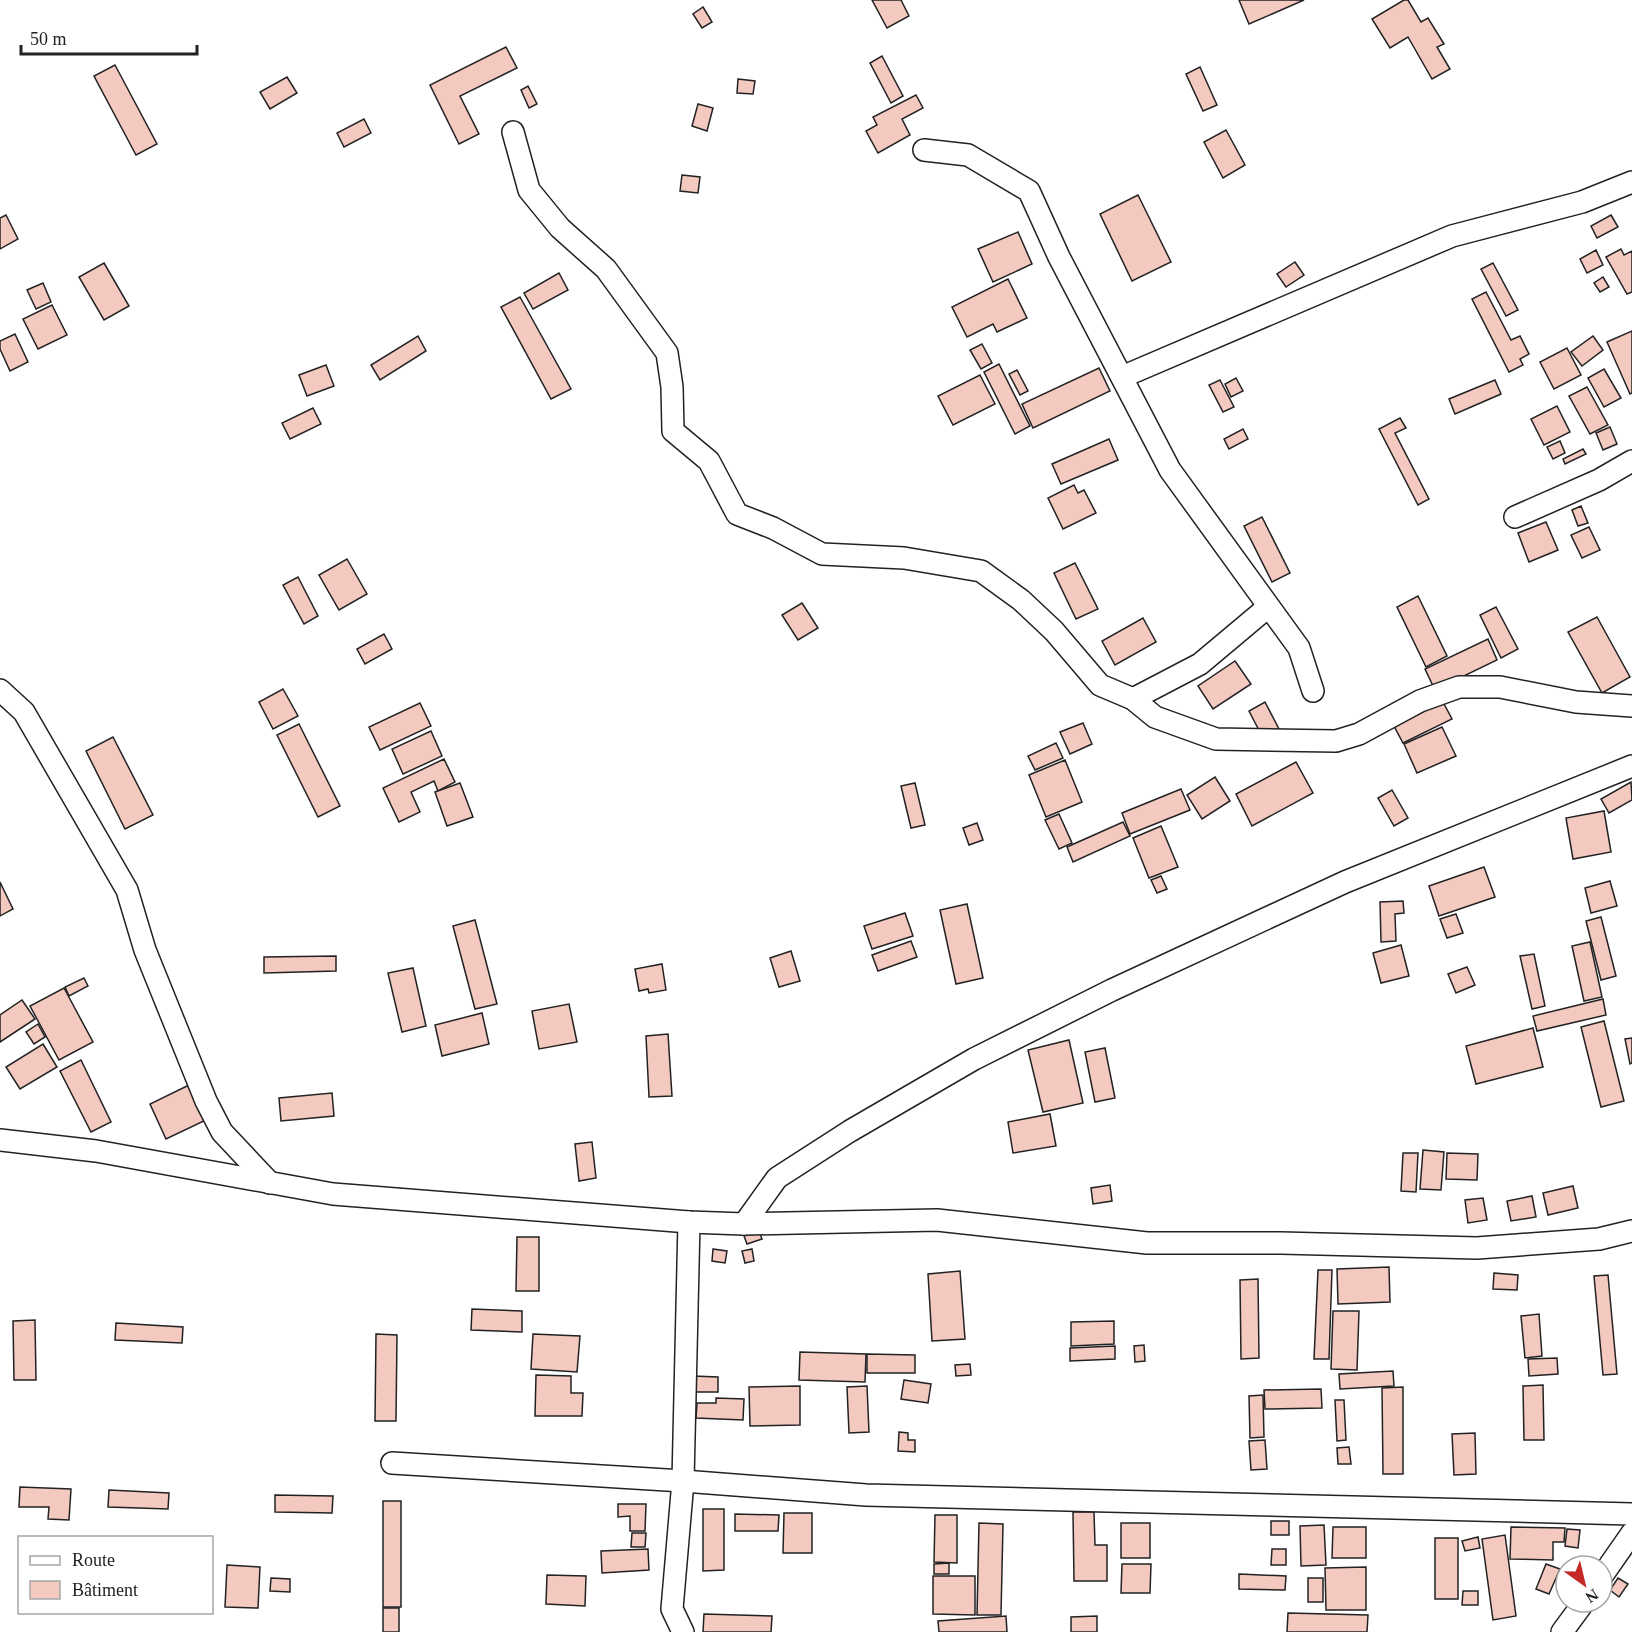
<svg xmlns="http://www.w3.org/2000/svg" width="1632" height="1632" font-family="'Times New Roman',serif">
<rect width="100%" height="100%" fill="#fff"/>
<!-- building -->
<g fill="#f3c9c0" stroke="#222" stroke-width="1.5">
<path d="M 872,0 L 901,0 L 909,16 L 887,28 Z"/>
<path d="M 1239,0 L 1304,0 L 1249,24 Z"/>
<path d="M 1404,0 L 1408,0 L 1421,22 L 1428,18 L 1444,44 L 1437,47 L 1450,69 L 1432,79 L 1408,37 L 1390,48 L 1372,19 Z"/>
<path d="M 703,7 L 712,22 L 702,28 L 693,14 Z"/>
<path d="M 506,47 L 517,68 L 460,96 L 479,134 L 459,144 L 430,85 Z"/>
<path d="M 882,56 L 903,96 L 891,103 L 870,63 Z"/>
<path d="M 115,65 L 157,144 L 136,155 L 94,76 Z"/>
<path d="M 1200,67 L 1217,105 L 1203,111 L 1186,74 Z"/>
<path d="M 287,77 L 297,93 L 270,109 L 260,92 Z"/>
<path d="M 738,79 L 755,81 L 753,94 L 737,93 Z"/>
<path d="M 528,86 L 537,104 L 529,108 L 521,90 Z"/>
<path d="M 916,95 L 923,108 L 902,119 L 910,135 L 878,153 L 866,131 L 877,125 L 873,117 Z"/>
<path d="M 698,104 L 713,108 L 707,131 L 692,126 Z"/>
<path d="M 364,119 L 371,133 L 344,147 L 337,133 Z"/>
<path d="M 1226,130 L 1245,165 L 1223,178 L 1204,142 Z"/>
<path d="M 682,175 L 700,177 L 698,193 L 680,191 Z"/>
<path d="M 1138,195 L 1171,262 L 1132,281 L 1100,214 Z"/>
<path d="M 6,215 L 18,239 L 0,249 L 0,218 Z"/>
<path d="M 1611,215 L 1618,227 L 1597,238 L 1591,226 Z"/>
<path d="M 1018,232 L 1032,264 L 993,282 L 978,249 Z"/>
<path d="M 1621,249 L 1624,255 L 1632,251 L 1632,292 L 1627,294 L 1606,257 Z"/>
<path d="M 1596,250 L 1603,265 L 1587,273 L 1580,259 Z"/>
<path d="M 1295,262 L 1304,275 L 1286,287 L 1277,274 Z"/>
<path d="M 104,263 L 129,306 L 104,320 L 79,277 Z"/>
<path d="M 1493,263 L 1518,310 L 1506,316 L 1481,269 Z"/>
<path d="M 559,273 L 568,290 L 533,309 L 524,293 Z"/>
<path d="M 1603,277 L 1609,287 L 1600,292 L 1594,283 Z"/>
<path d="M 1008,279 L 1027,318 L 997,332 L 993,324 L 967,337 L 952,307 Z"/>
<path d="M 43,283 L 51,302 L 36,309 L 27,290 Z"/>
<path d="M 1486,292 L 1511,340 L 1520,336 L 1529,354 L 1520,359 L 1523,365 L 1509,372 L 1472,299 Z"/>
<path d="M 520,297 L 571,389 L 551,399 L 501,307 Z"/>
<path d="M 52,305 L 67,335 L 38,349 L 23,319 Z"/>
<path d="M 1632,331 L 1632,393 L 1630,394 L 1607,342 Z"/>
<path d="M 15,334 L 28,362 L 10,371 L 0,349 L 0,341 Z"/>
<path d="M 418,336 L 426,351 L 380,380 L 371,365 Z"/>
<path d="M 1593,336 L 1603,350 L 1582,366 L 1571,352 Z"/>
<path d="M 982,344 L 992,363 L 981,369 L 970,350 Z"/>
<path d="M 1567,348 L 1581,375 L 1554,389 L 1540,362 Z"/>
<path d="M 999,364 L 1030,426 L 1015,434 L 984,372 Z"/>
<path d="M 326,365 L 334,386 L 307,396 L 299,375 Z"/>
<path d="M 1099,368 L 1110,391 L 1033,428 L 1022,404 Z"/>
<path d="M 1604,369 L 1621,398 L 1604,407 L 1588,378 Z"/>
<path d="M 1017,370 L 1028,391 L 1020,395 L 1009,374 Z"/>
<path d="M 980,375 L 995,404 L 953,425 L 938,396 Z"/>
<path d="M 1236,378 L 1243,391 L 1231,397 L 1225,384 Z"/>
<path d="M 1220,380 L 1234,407 L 1223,412 L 1209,385 Z"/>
<path d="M 1495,380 L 1501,394 L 1455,414 L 1449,399 Z"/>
<path d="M 1587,387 L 1608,425 L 1590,434 L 1569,396 Z"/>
<path d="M 1557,406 L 1570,432 L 1544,445 L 1531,419 Z"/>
<path d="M 313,408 L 321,424 L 290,439 L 282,423 Z"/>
<path d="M 1400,418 L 1406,428 L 1395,433 L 1429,499 L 1418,505 L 1379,429 Z"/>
<path d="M 1610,427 L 1617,444 L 1603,450 L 1596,433 Z"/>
<path d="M 1243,429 L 1248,439 L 1229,449 L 1224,439 Z"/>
<path d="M 1109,439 L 1118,460 L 1061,484 L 1052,464 Z"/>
<path d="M 1560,441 L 1565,453 L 1553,459 L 1547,447 Z"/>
<path d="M 1583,449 L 1586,454 L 1565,464 L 1563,459 Z"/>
<path d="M 1074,485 L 1078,493 L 1084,490 L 1096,513 L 1063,529 L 1048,498 Z"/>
<path d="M 1581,506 L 1588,523 L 1578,526 L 1572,510 Z"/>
<path d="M 1262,517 L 1290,573 L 1272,582 L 1244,526 Z"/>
<path d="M 1546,522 L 1558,550 L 1529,562 L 1518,533 Z"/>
<path d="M 1589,527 L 1600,550 L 1582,558 L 1571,535 Z"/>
<path d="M 347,559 L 367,594 L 339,610 L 319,575 Z"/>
<path d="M 1075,563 L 1098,609 L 1076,619 L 1054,573 Z"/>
<path d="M 298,577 L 318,616 L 304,624 L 283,585 Z"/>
<path d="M 1418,596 L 1447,656 L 1426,667 L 1397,607 Z"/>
<path d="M 802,603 L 818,628 L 798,640 L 782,615 Z"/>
<path d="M 1496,607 L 1518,649 L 1501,658 L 1480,615 Z"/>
<path d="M 1597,617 L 1630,677 L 1602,693 L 1568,632 Z"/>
<path d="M 1143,618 L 1156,642 L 1115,665 L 1102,641 Z"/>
<path d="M 384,634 L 392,649 L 365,664 L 357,649 Z"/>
<path d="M 1488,639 L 1497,660 L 1435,690 L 1425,669 Z"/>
<path d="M 1235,661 L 1251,684 L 1213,709 L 1198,686 Z"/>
<path d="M 283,689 L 298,716 L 273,729 L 259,702 Z"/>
<path d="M 1265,702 L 1279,729 L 1263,738 L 1249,711 Z"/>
<path d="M 1443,702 L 1452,719 L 1403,743 L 1394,726 Z"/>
<path d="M 420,703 L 431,726 L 380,750 L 369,727 Z"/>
<path d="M 1083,723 L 1092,744 L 1070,754 L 1060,732 Z"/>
<path d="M 299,724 L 340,806 L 318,817 L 277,735 Z"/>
<path d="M 1442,727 L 1456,756 L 1417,773 L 1404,744 Z"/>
<path d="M 431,731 L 442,756 L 403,774 L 392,749 Z"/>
<path d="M 113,737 L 153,815 L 125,829 L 86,751 Z"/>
<path d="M 1056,743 L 1063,758 L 1035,770 L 1028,756 Z"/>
<path d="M 444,759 L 455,782 L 438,791 L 434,781 L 411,792 L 420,812 L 399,822 L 383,788 Z"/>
<path d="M 1065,760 L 1082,802 L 1046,817 L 1029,775 Z"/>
<path d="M 1296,762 L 1313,793 L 1252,826 L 1236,794 Z"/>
<path d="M 1215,777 L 1230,801 L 1202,819 L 1187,795 Z"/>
<path d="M 1631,782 L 1632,800 L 1609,813 L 1601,799 Z"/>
<path d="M 460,783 L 473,817 L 447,826 L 435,792 Z"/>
<path d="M 915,783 L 925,825 L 911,828 L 901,786 Z"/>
<path d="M 1181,789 L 1190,810 L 1130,834 L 1122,813 Z"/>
<path d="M 1392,790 L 1408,818 L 1394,826 L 1378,798 Z"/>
<path d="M 1604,811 L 1611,852 L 1573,859 L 1566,818 Z"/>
<path d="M 1059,814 L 1072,843 L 1059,849 L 1045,820 Z"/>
<path d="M 1123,822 L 1130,836 L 1073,862 L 1067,847 Z"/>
<path d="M 977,823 L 983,840 L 969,845 L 963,828 Z"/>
<path d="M 1161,826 L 1178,867 L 1149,878 L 1133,838 Z"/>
<path d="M 1484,867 L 1495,897 L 1439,916 L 1429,886 Z"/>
<path d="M 1161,876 L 1167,889 L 1157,893 L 1151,880 Z"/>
<path d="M 1610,881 L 1617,906 L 1591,913 L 1585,888 Z"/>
<path d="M 0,882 L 13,909 L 0,916 Z"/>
<path d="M 1403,901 L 1404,913 L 1395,914 L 1396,941 L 1381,942 L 1380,902 Z"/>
<path d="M 967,904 L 983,978 L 956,984 L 940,910 Z"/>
<path d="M 905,913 L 913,936 L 872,949 L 864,926 Z"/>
<path d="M 1456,914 L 1463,933 L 1447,938 L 1440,919 Z"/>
<path d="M 1601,917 L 1616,976 L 1601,980 L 1586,921 Z"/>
<path d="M 475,920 L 497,1004 L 475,1009 L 453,926 Z"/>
<path d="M 911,941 L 917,957 L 878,971 L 872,955 Z"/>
<path d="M 1590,942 L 1602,997 L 1584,1001 L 1572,946 Z"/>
<path d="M 1401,945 L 1409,976 L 1381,983 L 1373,953 Z"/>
<path d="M 791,951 L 800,981 L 779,987 L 770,958 Z"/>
<path d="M 1534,954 L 1545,1006 L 1532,1009 L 1520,956 Z"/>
<path d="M 336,956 L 336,971 L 264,973 L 264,957 Z"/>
<path d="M 662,964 L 666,990 L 649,993 L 648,989 L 639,991 L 635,969 Z"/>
<path d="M 1467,967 L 1475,985 L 1456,993 L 1448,974 Z"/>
<path d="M 413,968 L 426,1026 L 402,1032 L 388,973 Z"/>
<path d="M 84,978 L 88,986 L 69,996 L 65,987 Z"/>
<path d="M 64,988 L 93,1042 L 59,1060 L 30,1006 Z"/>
<path d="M 1603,999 L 1606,1015 L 1537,1031 L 1533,1016 Z"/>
<path d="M 22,1000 L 35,1019 L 0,1042 L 0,1015 Z"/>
<path d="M 569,1004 L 577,1042 L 539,1049 L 532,1011 Z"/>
<path d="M 482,1013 L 489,1044 L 442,1056 L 435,1025 Z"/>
<path d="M 1604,1021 L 1624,1101 L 1601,1107 L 1581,1027 Z"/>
<path d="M 38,1024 L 45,1037 L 34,1044 L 26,1032 Z"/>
<path d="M 1533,1028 L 1543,1067 L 1476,1084 L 1466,1046 Z"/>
<path d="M 668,1034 L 672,1096 L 649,1097 L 646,1036 Z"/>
<path d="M 1632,1038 L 1632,1063 L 1630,1064 L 1625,1039 Z"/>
<path d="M 1069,1040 L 1083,1103 L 1043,1112 L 1028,1050 Z"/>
<path d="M 43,1044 L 57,1067 L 20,1089 L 6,1067 Z"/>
<path d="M 1105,1048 L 1115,1098 L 1095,1102 L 1085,1052 Z"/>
<path d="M 81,1060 L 111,1122 L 91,1132 L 60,1071 Z"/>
<path d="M 189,1085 L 206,1120 L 166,1139 L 150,1104 Z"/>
<path d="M 332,1093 L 334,1116 L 281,1121 L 279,1098 Z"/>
<path d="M 1050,1114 L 1056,1146 L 1013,1153 L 1008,1122 Z"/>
<path d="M 592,1142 L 596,1178 L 579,1181 L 575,1144 Z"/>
<path d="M 1423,1150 L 1444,1152 L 1441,1190 L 1420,1189 Z"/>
<path d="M 1403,1153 L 1418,1153 L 1416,1192 L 1401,1191 Z"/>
<path d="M 1447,1153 L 1478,1154 L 1477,1180 L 1446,1179 Z"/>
<path d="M 1110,1185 L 1112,1201 L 1093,1204 L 1091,1188 Z"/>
<path d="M 1573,1186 L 1578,1208 L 1548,1215 L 1543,1193 Z"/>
<path d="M 1532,1196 L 1536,1217 L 1511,1221 L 1507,1201 Z"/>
<path d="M 1483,1198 L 1487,1220 L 1468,1223 L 1465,1200 Z"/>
<path d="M 759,1231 L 762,1239 L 747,1244 L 744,1236 Z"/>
<path d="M 517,1237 L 539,1237 L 539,1291 L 516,1291 Z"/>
<path d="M 713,1249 L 727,1251 L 725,1263 L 712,1261 Z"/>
<path d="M 752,1249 L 754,1261 L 745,1263 L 742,1251 Z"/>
<path d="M 1389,1267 L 1390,1302 L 1338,1304 L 1337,1269 Z"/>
<path d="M 1318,1270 L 1332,1270 L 1329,1359 L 1314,1359 Z"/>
<path d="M 960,1271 L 965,1339 L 932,1341 L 928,1274 Z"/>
<path d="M 1494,1273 L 1518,1275 L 1517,1290 L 1493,1289 Z"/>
<path d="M 1608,1275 L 1617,1374 L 1603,1375 L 1594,1276 Z"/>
<path d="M 1258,1279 L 1259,1358 L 1241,1359 L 1240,1280 Z"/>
<path d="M 472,1309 L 522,1311 L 522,1332 L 471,1330 Z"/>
<path d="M 1333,1311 L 1359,1311 L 1357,1370 L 1331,1369 Z"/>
<path d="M 1539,1314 L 1542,1356 L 1525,1358 L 1521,1316 Z"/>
<path d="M 35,1320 L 36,1380 L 14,1380 L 13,1321 Z"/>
<path d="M 1114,1321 L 1114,1344 L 1071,1346 L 1071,1322 Z"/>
<path d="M 116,1323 L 183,1327 L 182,1343 L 115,1340 Z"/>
<path d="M 376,1334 L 397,1335 L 396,1421 L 375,1421 Z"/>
<path d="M 533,1334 L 580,1336 L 577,1372 L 531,1369 Z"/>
<path d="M 1144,1345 L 1145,1361 L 1135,1362 L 1134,1346 Z"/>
<path d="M 1115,1346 L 1115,1359 L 1070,1361 L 1070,1348 Z"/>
<path d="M 800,1352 L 866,1354 L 865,1382 L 799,1380 Z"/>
<path d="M 867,1354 L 915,1355 L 915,1373 L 867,1373 Z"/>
<path d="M 1557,1358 L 1558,1374 L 1529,1376 L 1528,1359 Z"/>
<path d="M 970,1364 L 971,1375 L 956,1376 L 955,1365 Z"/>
<path d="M 1393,1371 L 1394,1386 L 1340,1389 L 1339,1374 Z"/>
<path d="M 536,1375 L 571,1376 L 571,1393 L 583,1393 L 582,1416 L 535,1416 Z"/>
<path d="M 693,1376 L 718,1377 L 718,1392 L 692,1392 Z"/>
<path d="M 904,1380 L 931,1384 L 928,1403 L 901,1399 Z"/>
<path d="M 1543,1385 L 1544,1440 L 1524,1440 L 1523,1386 Z"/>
<path d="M 800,1386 L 800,1425 L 750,1426 L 749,1387 Z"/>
<path d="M 867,1386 L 869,1432 L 849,1433 L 847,1387 Z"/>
<path d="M 1403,1387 L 1403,1474 L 1383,1474 L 1382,1388 Z"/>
<path d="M 1321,1389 L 1322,1408 L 1265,1409 L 1264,1390 Z"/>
<path d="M 1263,1395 L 1264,1437 L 1250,1438 L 1249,1396 Z"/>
<path d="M 716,1398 L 744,1399 L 743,1420 L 696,1418 L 697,1403 L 716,1403 Z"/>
<path d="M 1335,1400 L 1344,1400 L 1346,1440 L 1337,1441 Z"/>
<path d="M 899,1432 L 908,1433 L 908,1440 L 915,1440 L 915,1452 L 898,1451 Z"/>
<path d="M 1475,1433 L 1476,1474 L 1454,1475 L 1452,1434 Z"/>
<path d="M 1265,1440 L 1267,1469 L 1251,1470 L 1249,1441 Z"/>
<path d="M 1349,1447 L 1351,1464 L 1338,1464 L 1337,1448 Z"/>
<path d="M 20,1487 L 71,1489 L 69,1520 L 48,1519 L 49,1507 L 19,1507 Z"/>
<path d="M 109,1490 L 169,1493 L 168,1509 L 108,1507 Z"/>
<path d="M 275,1495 L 333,1496 L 332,1513 L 275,1512 Z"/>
<rect x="383" y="1501" width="18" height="106"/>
<path d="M 618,1504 L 646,1504 L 645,1531 L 630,1531 L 630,1516 L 618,1517 Z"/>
<path d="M 703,1509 L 724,1509 L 724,1570 L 703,1571 Z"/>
<path d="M 1073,1512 L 1094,1512 L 1095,1545 L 1107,1545 L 1107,1581 L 1074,1581 Z"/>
<path d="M 784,1513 L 812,1513 L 812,1553 L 783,1553 Z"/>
<path d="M 735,1514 L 779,1515 L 778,1531 L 735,1531 Z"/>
<path d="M 935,1515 L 957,1515 L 957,1563 L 934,1562 Z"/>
<rect x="1271" y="1521" width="18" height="14"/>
<path d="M 979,1523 L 1003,1524 L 1001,1615 L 977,1615 Z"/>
<rect x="1121" y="1523" width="29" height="35"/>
<path d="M 1324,1525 L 1326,1565 L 1301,1566 L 1300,1526 Z"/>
<path d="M 1333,1527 L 1366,1527 L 1366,1558 L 1332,1558 Z"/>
<path d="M 1511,1527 L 1565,1528 L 1564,1542 L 1553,1542 L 1553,1560 L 1510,1559 Z"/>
<path d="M 1567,1529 L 1580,1530 L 1578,1548 L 1565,1546 Z"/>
<path d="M 632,1533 L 646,1533 L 645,1547 L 631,1547 Z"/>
<path d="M 1505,1535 L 1516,1616 L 1493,1620 L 1482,1539 Z"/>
<path d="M 1478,1537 L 1480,1548 L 1465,1551 L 1462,1541 Z"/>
<rect x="1435" y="1538" width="23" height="61"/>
<path d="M 648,1549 L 649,1570 L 602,1573 L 601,1551 Z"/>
<path d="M 1272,1549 L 1286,1549 L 1286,1565 L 1271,1565 Z"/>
<path d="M 949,1563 L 949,1574 L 934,1574 L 934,1564 Z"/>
<path d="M 1122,1564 L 1151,1564 L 1150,1593 L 1121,1593 Z"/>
<path d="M 1546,1564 L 1560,1569 L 1549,1594 L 1536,1589 Z"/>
<path d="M 227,1565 L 260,1567 L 258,1608 L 225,1607 Z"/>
<path d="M 1366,1567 L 1366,1610 L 1326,1610 L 1325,1568 Z"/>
<path d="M 1239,1574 L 1286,1576 L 1285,1590 L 1239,1589 Z"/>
<path d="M 547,1575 L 586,1576 L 585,1606 L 546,1604 Z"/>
<path d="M 933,1576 L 975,1576 L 975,1615 L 933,1614 Z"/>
<path d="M 271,1578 L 290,1579 L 290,1592 L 270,1591 Z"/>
<rect x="1308" y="1578" width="15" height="24"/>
<path d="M 1618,1578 L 1628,1584 L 1619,1597 L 1610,1590 Z"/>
<path d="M 1463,1591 L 1478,1591 L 1478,1605 L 1462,1605 Z"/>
<rect x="383" y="1608" width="16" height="24"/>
<path d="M 1288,1613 L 1368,1615 L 1367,1632 L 1287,1632 Z"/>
<path d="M 704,1614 L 772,1616 L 771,1632 L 703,1632 Z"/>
<path d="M 1006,1616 L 1007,1632 L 939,1632 L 938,1621 Z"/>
<path d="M 1097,1616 L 1097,1632 L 1071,1632 L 1071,1617 Z"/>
</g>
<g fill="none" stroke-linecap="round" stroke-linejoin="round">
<defs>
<g id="minor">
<path d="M 513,132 L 529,190 L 560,228 L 606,269 L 667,353 L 672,387 L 673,431 L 709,461 L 737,514 L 773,528 L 822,554 L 904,558 L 981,571 L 1021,600 L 1054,631 L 1100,685 L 1133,699 L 1155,717 L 1216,739 L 1336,741 L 1359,734 L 1420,701 L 1459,687 L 1500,687 L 1576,702 L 1632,706"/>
<path d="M 924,150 L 968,155 L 1029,191 L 1059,257 L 1170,470 L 1299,648 L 1313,691"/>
<path d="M 1122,377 L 1452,236 L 1582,202 L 1632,182"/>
<path d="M 1515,517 L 1599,480 L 1632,461"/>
<path d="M 0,690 L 24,712 L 127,890 L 145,950 L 206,1101 L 222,1132 L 270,1183"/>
<path d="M 1133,699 L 1200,664 L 1268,607"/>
<path d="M 0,1140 L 96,1151 L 333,1194 L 689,1222 L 744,1224 L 937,1220 L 1147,1243 L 1281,1243 L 1477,1248 L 1599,1239 L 1632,1231"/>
<path d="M 744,1224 L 777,1178 L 850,1131 L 974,1059 L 1112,990 L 1345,882 L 1632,766"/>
<path d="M 392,1463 L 683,1481 L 866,1495 L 1632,1514"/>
<path d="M 1602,1576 L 1632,1533"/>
<path d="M 683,1632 L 672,1609 L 683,1481 L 689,1222"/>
<path d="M 1562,1632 L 1584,1602"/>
</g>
</defs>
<!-- minor casing -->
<use href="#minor" stroke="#222" stroke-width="24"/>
<!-- minor -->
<use href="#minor" stroke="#fff" stroke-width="21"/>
</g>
<!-- legend -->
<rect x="18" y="1536" width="195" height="78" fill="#ffffff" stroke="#a7a7a7" stroke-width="1.5"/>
<rect x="30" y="1556" width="30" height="9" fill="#ffffff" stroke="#a7a7a7" stroke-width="1.5"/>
<text x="72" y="1566" font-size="18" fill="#222222">Route</text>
<rect x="30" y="1581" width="30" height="18" fill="#f3c9c0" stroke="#a7a7a7" stroke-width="1.5"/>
<text x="72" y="1596" font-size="18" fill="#222222">Bâtiment</text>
<!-- north arrow -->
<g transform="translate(1584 1584) rotate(146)"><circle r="28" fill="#ffffff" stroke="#a7a7a7" stroke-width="1.5"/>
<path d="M0-4.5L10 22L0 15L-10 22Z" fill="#c62828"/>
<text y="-9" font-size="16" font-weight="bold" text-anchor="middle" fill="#222222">N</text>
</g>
<!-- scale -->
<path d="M21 45v9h176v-9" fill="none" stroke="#222222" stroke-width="3"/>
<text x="30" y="45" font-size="18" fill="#222222" stroke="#ffffff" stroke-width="4.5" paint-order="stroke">50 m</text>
</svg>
